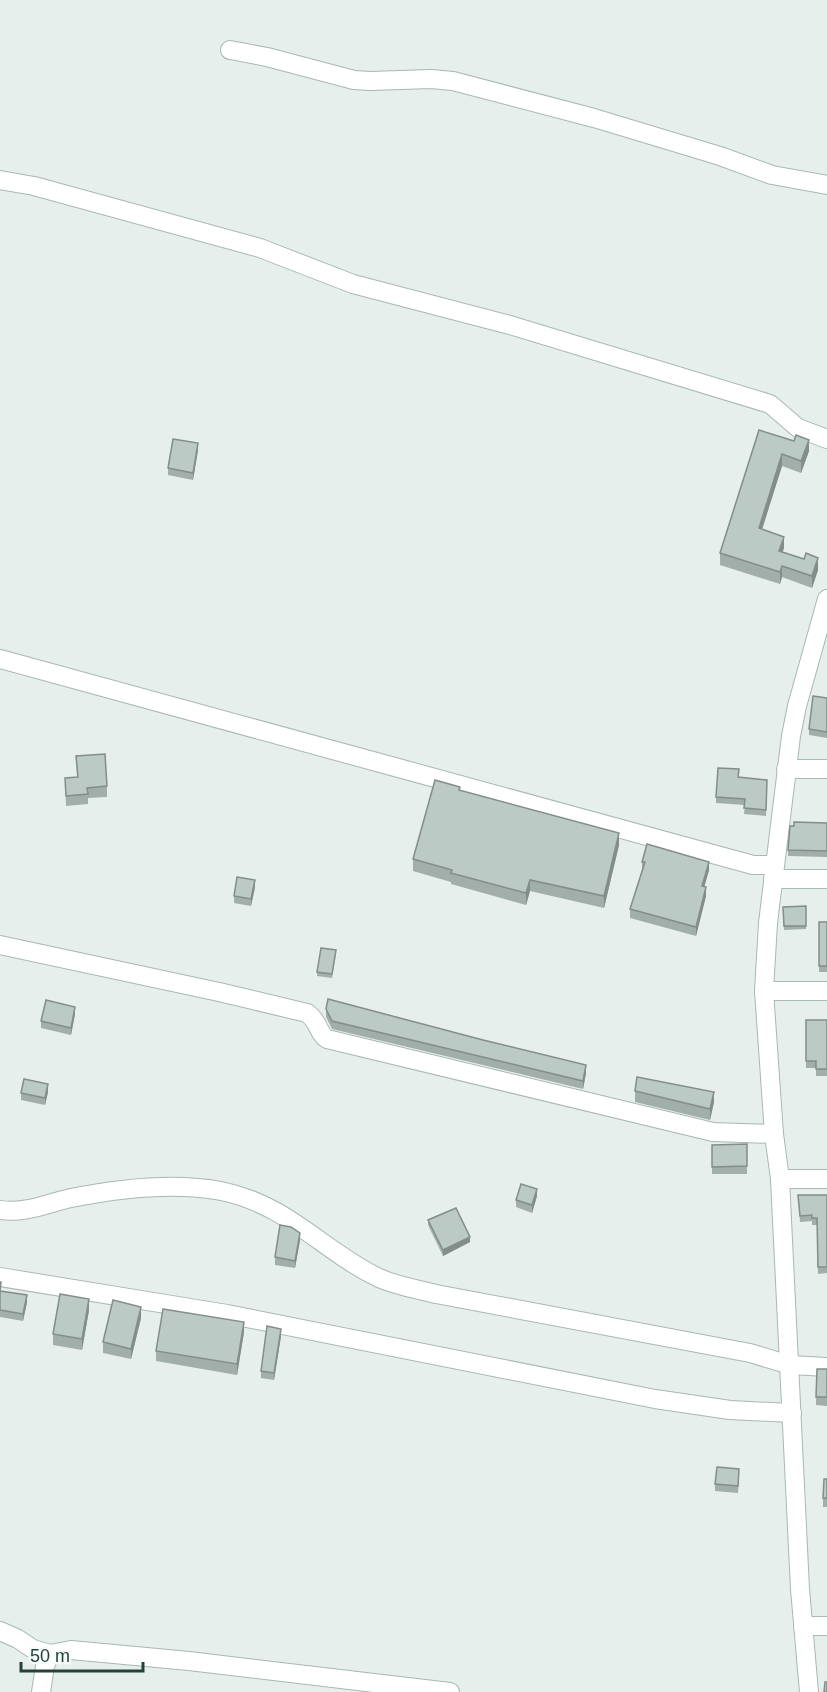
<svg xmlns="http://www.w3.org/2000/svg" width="827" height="1692" font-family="Helvetica,sans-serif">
<rect width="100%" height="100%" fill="#e6efeb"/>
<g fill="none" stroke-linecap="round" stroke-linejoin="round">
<defs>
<g id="minor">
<path d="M 230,50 L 267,57 L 354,80 L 370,81 L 431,79 L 453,81 L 594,118 L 720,156 L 772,175 L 827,185"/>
<path d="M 0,180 L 34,186 L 260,248 L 353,284 L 510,325 L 770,404 L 798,428 L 827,439"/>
<path d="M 0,659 L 753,865 L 774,865"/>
<path d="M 786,769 L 827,769"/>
<path d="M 773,879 L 827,879"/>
<path d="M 0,945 L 219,992 L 307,1013 C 320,1022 317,1033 327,1039 L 713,1132 L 774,1134"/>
<path d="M 764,991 L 827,991"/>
<path d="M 780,1179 L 827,1179"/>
<path d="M 0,1210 C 25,1214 48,1203 71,1198 C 116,1189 175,1182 221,1191 C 289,1205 321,1250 379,1278 C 397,1286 417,1289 436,1294 L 750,1353 L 790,1365 L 827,1367"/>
<path d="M 0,1277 L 227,1314 L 655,1399 L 730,1410 L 792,1413"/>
<path d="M 803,1626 L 827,1626"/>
<path d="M 0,1631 L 18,1639 L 33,1649 L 50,1654"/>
<path d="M 41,1692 L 45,1666 L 50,1654 L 71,1650 L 189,1661 L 450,1692"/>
<path d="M 809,1692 L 800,1589 L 780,1179 L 774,1134 L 764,991 L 768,923 L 791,736 L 797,706 L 827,599"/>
</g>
</defs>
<!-- minor casing -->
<use href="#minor" stroke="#a8b8b2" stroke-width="20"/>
<!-- minor -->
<use href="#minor" stroke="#fff" stroke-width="18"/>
</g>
<!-- wall -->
<g fill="#a1aea9">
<path d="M 759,430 L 809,451 L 801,473 L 782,466 L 762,529 L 784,548 L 782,552 L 818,570 L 812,588 L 782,577 L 780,584 L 720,565 L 720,553 Z"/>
<path d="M 198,450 L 193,480 L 168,475 L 168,468 Z"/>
<path d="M 827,698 L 827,738 L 809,735 L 809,729 Z"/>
<path d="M 76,756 L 107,786 L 107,797 L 88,798 L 88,804 L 66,806 L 65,778 L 77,777 Z"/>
<path d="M 739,777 L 767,780 L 766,816 L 744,814 L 745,805 L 716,803 L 716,797 Z"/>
<path d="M 460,790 L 619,845 L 604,908 L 530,891 L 526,905 L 451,884 L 451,882 L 413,871 L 413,859 Z"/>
<path d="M 827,823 L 827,857 L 788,856 L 788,850 Z"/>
<path d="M 642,862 L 709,870 L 704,887 L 706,896 L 696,936 L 630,918 L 630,909 L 642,870 Z"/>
<path d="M 255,887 L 251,906 L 234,903 L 234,896 Z"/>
<path d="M 806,906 L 806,929 L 784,930 L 783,907 Z"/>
<rect x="819" y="922" width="8" height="50"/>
<path d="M 336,954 L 332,978 L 317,976 L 317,972 Z"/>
<path d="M 326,1009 L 586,1073 L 583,1089 L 332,1029 L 326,1017 Z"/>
<path d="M 75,1014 L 71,1035 L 41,1028 L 41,1021 Z"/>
<path d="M 806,1020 L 827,1020 L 827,1076 L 816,1076 L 816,1068 L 806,1068 Z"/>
<path d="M 635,1091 L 714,1102 L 710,1120 L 635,1102 Z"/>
<path d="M 48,1092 L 45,1105 L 21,1100 L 21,1093 Z"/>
<path d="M 747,1144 L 747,1174 L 712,1174 L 712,1145 Z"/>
<path d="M 798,1195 L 827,1195 L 827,1273 L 818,1274 L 817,1225 L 812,1225 L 812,1221 L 800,1222 Z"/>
<path d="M 537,1196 L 532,1213 L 516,1207 L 516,1200 Z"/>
<path d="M 428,1220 L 470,1242 L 443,1256 L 428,1225 Z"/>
<path d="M 300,1240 L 295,1268 L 275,1265 L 275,1257 Z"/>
<path d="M 0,1282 L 1,1291 L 27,1302 L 23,1321 L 0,1317 Z"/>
<path d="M 89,1310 L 82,1350 L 53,1345 L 53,1334 Z"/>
<path d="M 141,1318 L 131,1359 L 103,1353 L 103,1342 Z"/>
<path d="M 244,1332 L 237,1375 L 156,1361 L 156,1351 Z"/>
<path d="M 281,1336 L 274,1380 L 261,1378 L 261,1371 Z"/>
<path d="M 817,1369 L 827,1369 L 827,1406 L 816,1405 Z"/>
<path d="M 739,1476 L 738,1493 L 715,1491 L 715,1484 Z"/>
<path d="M 827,1479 L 827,1507 L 823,1507 L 823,1498 Z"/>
</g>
<!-- shaded-wall -->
<g fill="#838d89">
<path d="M 809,440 L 809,451 L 801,473 L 801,461 Z"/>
<path d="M 198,443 L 198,450 L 193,480 L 193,473 Z"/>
<path d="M 782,454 L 782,466 L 759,539 L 759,528 Z"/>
<path d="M 784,537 L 784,548 L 779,562 L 779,551 Z"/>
<path d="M 818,558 L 818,570 L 812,588 L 812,576 Z"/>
<path d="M 782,566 L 782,577 L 780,584 L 780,572 Z"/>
<path d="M 619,833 L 619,845 L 604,908 L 604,896 Z"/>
<path d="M 709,862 L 709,870 L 702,895 L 702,886 Z"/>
<path d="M 255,880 L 255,887 L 251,906 L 251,899 Z"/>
<path d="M 530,880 L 530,891 L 526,905 L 526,893 Z"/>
<path d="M 706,887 L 706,896 L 696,936 L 696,927 Z"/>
<path d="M 75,1007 L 75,1014 L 71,1035 L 71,1028 Z"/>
<path d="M 586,1065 L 586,1073 L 583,1089 L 583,1081 Z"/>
<path d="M 48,1084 L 48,1092 L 45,1105 L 45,1098 Z"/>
<path d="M 714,1092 L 714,1102 L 710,1120 L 710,1109 Z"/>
<path d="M 537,1189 L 537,1196 L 532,1213 L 532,1205 Z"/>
<path d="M 300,1233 L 300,1240 L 295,1268 L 295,1261 Z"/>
<path d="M 470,1237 L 470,1242 L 443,1256 L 443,1250 Z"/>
<path d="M 27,1295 L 27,1302 L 23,1321 L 23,1314 Z"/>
<path d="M 89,1299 L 89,1310 L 82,1350 L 82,1339 Z"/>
<path d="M 141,1307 L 141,1318 L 131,1359 L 131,1349 Z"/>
<path d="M 244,1322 L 244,1332 L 237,1375 L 237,1364 Z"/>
<path d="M 281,1329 L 281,1336 L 274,1380 L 274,1373 Z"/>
</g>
<!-- building -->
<g fill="#bbcac4" stroke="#838d89" stroke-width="1.5">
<path d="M 759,430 L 794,441 L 796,435 L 809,440 L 801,461 L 782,454 L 759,528 L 784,537 L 779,551 L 804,559 L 806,553 L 818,558 L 812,576 L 782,566 L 780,572 L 720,553 Z"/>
<path d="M 173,439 L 198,443 L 193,473 L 168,468 Z"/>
<path d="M 813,696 L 827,698 L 827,732 L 809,729 Z"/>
<path d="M 105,754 L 107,786 L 87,788 L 88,794 L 66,796 L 65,778 L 78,777 L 76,756 Z"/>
<path d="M 718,768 L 739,769 L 738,777 L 767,780 L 766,810 L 744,808 L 745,799 L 716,797 Z"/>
<path d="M 435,780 L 460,787 L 459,790 L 619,833 L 604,896 L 530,880 L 526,893 L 451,873 L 452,870 L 413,859 Z"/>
<path d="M 794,822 L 827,823 L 827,851 L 788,850 L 790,826 L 794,826 Z"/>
<path d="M 647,844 L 709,862 L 702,886 L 706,887 L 696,927 L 630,909 L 645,862 L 642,862 Z"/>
<path d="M 237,877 L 255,880 L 251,899 L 234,896 Z"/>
<path d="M 806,906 L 806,926 L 784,926 L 783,907 Z"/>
<rect x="819" y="922" width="8" height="44"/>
<path d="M 321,948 L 336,950 L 332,974 L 317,972 Z"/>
<path d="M 328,999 L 483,1040 L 586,1065 L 583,1081 L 332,1021 L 326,1009 Z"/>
<path d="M 46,1000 L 75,1007 L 71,1028 L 41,1021 Z"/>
<path d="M 806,1020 L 827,1020 L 827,1069 L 816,1069 L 816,1061 L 806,1061 Z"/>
<path d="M 637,1077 L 714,1092 L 710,1109 L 635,1091 Z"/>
<path d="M 24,1079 L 48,1084 L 45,1098 L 21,1093 Z"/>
<path d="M 747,1144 L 747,1166 L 712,1167 L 712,1145 Z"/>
<path d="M 521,1184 L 537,1189 L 532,1205 L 516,1200 Z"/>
<path d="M 798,1195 L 827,1195 L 827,1267 L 818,1267 L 817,1218 L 812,1218 L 812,1215 L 800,1216 Z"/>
<path d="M 456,1208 L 470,1237 L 443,1250 L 428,1220 Z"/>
<path d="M 280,1225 L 291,1227 L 300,1233 L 295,1261 L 275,1257 Z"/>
<path d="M 0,1282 L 1,1282 L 0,1291 L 27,1295 L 23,1314 L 0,1310 Z"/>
<path d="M 60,1294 L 89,1299 L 82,1339 L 53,1334 Z"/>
<path d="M 113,1300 L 141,1307 L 131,1349 L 103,1342 Z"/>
<path d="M 163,1309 L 244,1322 L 237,1364 L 156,1351 Z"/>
<path d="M 267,1326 L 281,1329 L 274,1373 L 261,1371 Z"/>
<path d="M 817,1369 L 827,1369 L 827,1397 L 816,1397 Z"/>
<path d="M 717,1467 L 739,1469 L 738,1486 L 715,1484 Z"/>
<path d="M 824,1479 L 827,1479 L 827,1498 L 823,1498 Z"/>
<path d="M 825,1682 L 827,1682 L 827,1692 L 824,1692 Z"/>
</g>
<!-- scale -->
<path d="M21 1662v9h122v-9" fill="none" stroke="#24423a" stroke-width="3"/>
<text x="30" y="1662" font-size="18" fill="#24423a" stroke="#f7fbf9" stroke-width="4.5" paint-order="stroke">50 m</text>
</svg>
